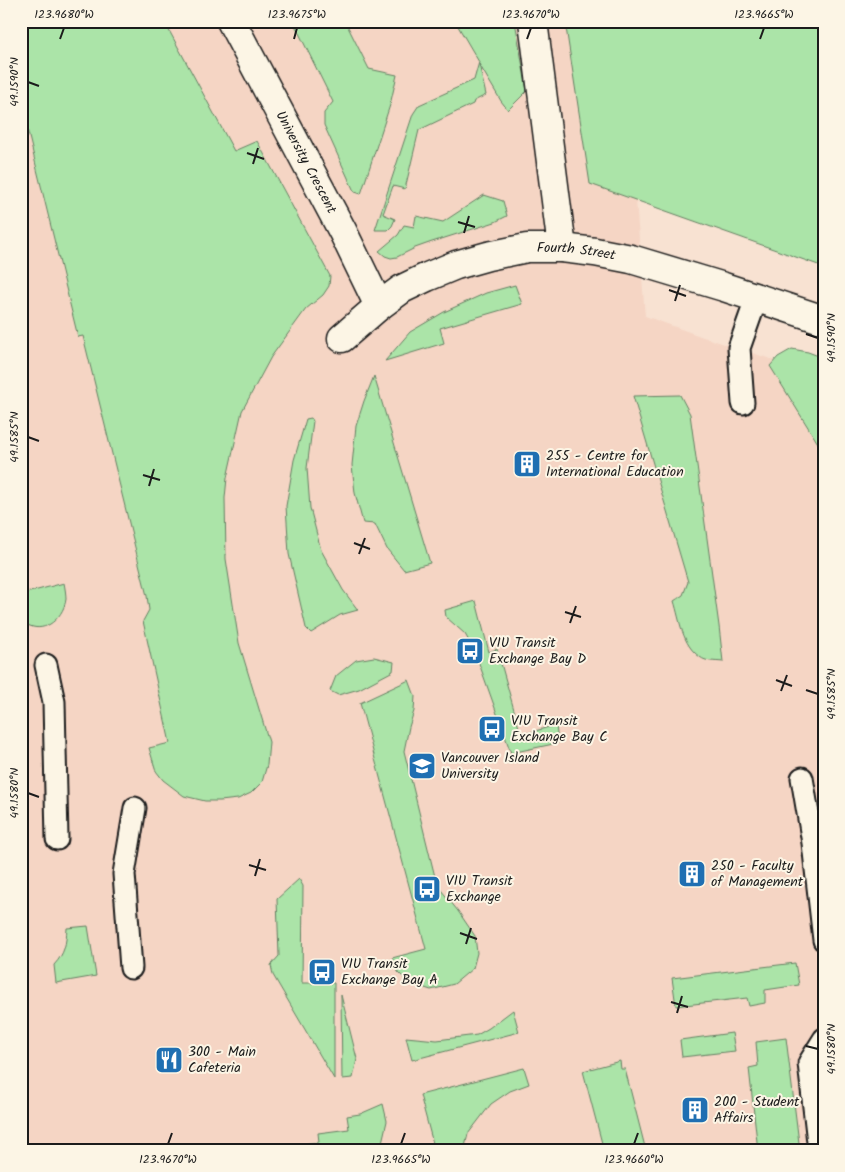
<svg xmlns="http://www.w3.org/2000/svg" width="845" height="1172" font-family="Kalam,sans-serif">
<rect width="100%" height="100%" fill="#f8e2d2"/>
<filter id="ink" filterUnits="userSpaceOnUse"><feTurbulence type="fractalNoise" baseFrequency=".02" numOctaves="2"/><feDisplacementMap in="SourceGraphic" scale="10" xChannelSelector="R" yChannelSelector="G"/><feConvolveMatrix kernelMatrix="1 2 1 2 8 2 1 2 1" color-interpolation-filters="sRGB"/></filter>
<g filter="url(#ink)">
<!-- built -->
<path fill="#f5d5c4" d="M 21,21 L 622,21 L 645,316 L 703,337 L 771,359 L 824,381 L 824,1151 L 21,1151 Z"/>
<!-- green -->
<g fill="#abe4a8" stroke="#648062">
<path d="M 21,21 L 164,21 L 234,151 L 257,141 L 330,276 L 329,286 L 323,295 L 306,309 L 271,357 L 242,411 L 227,478 L 225,498 L 226,559 L 239,643 L 269,742 L 267,765 L 262,782 L 251,793 L 238,799 L 220,801 L 205,801 L 184,796 L 163,780 L 156,771 L 149,748 L 170,743 L 143,621 L 149,610 L 147,596 L 83,336 L 78,337 L 21,104 Z"/>
<path d="M 293,21 L 345,21 L 369,69 L 397,75 L 390,105 L 361,194 L 355,192 L 353,189 L 324,125 L 324,113 L 333,102 Z"/>
<path d="M 455,21 L 515,21 L 527,91 L 508,110 L 501,101 L 479,64 L 486,95 L 474,101 L 473,104 L 419,130 L 405,189 L 393,186 L 383,214 L 395,219 L 392,226 L 388,230 L 375,230 L 413,114 L 419,105 L 474,80 L 479,62 Z"/>
<path d="M 565,21 L 824,21 L 824,267 L 590,184 Z"/>
<path d="M 484,195 L 503,201 L 507,216 L 495,222 L 432,242 L 415,248 L 397,257 L 391,258 L 385,256 L 379,251 L 398,235 L 404,225 L 414,227 L 416,216 L 443,222 Z"/>
<path d="M 515,285 L 522,304 L 440,328 L 444,343 L 385,361 L 410,332 L 444,312 L 486,293 Z"/>
<path d="M 792,349 L 808,352 L 824,358 L 824,453 L 770,366 L 778,357 Z"/>
<path d="M 374,376 L 430,563 L 404,570 L 387,549 L 375,524 L 363,523 L 355,493 L 352,465 L 356,426 L 364,401 Z"/>
<path d="M 680,395 L 690,414 L 719,626 L 723,662 C 715,661 706,662 700,657 C 682,645 680,620 674,601 L 683,595 L 688,582 L 633,396 Z"/>
<path d="M 311,418 L 313,421 L 307,468 L 310,508 L 321,550 L 343,590 L 358,610 L 340,615 L 311,633 L 306,628 L 289,554 L 286,506 L 294,460 L 306,419 Z"/>
<path d="M 21,573 L 26,593 L 64,583 C 65,588 66,594 66,599 C 64,615 49,631 33,627 C 29,626 25,624 21,623 Z"/>
<path d="M 476,601 L 489,652 L 497,649 L 521,735 L 556,725 L 558,743 L 511,753 L 475,652 L 465,634 L 446,617 L 445,610 Z"/>
<path d="M 374,657 L 394,662 L 393,671 L 359,689 L 338,695 L 330,691 L 336,676 L 356,660 Z"/>
<path d="M 409,680 L 415,696 L 414,711 L 409,727 L 404,751 L 437,885 L 458,911 L 475,936 L 477,953 L 473,968 L 454,984 L 431,990 L 409,983 L 398,972 L 392,958 L 426,949 L 360,703 Z"/>
<path d="M 299,879 L 303,886 L 302,983 L 334,983 L 334,1079 L 273,975 L 271,965 L 279,956 L 277,899 Z"/>
<path d="M 88,926 L 96,976 L 56,983 L 54,965 C 65,953 66,944 67,928 Z"/>
<path d="M 795,963 L 799,985 L 765,990 L 765,1003 L 749,1006 L 747,998 L 676,1006 L 672,978 Z"/>
<path d="M 341,995 L 357,1059 L 353,1078 L 342,1079 Z"/>
<path d="M 513,1010 L 519,1032 L 412,1060 L 406,1037 L 437,1040 L 477,1035 L 489,1028 Z"/>
<path d="M 732,1033 L 735,1051 L 682,1057 L 680,1040 Z"/>
<path d="M 786,1038 L 800,1151 L 758,1151 L 749,1068 L 758,1066 L 756,1042 Z"/>
<path d="M 620,1061 L 621,1069 L 625,1069 L 646,1151 L 604,1151 L 583,1071 Z"/>
<path d="M 524,1068 L 529,1084 L 510,1091 L 491,1104 L 468,1134 L 464,1151 L 435,1151 L 420,1095 Z"/>
<path d="M 383,1104 L 387,1121 L 380,1151 L 295,1151 L 294,1145 L 319,1142 L 318,1133 L 349,1129 L 347,1116 L 360,1114 Z"/>
</g>
<g fill="none" stroke-linecap="round" stroke-linejoin="round">
<defs>
<g id="lane">
<path d="M 743,403 L 739,348 L 757,297"/>
<path d="M 46,665 L 54,702 L 57,839"/>
<path d="M 802,778 L 813,843 L 824,940"/>
<path d="M 131,968 L 124,874 L 135,808"/>
<path d="M 819,1151 L 809,1063 L 824,1039"/>
</g>
<g id="street">
<path id="s1" d="M 231,21 L 343,232 L 379,306"/>
<path d="M 533,21 L 562,248"/>
<path id="s2" d="M 342,338 L 379,306 L 402,289 L 427,277 L 456,265 L 488,256 L 527,248 L 562,248 L 595,252 L 631,259 L 724,287 L 824,320"/>
</g>
</defs>
<!-- lane casing -->
<use href="#lane" stroke="#1c1c1c" stroke-width="25"/>
<!-- street casing -->
<use href="#street" stroke="#1c1c1c" stroke-width="31"/>
<!-- lane -->
<use href="#lane" stroke="#fcf5e5" stroke-width="21"/>
<!-- street -->
<use href="#street" stroke="#fcf5e5" stroke-width="28"/>
</g>
</g>
<!-- ticks -->
<path fill="none" stroke="#1c1c1c" stroke-width="2" d="M 60,39 L 64,28M 294,39 L 297,28M 527,39 L 531,28M 760,39 L 764,28M 28,82 L 39,86M 247,153 L 264,159M 253,164 L 258,148M 458,222 L 475,227M 464,233 L 469,216M 669,290 L 686,296M 675,301 L 680,285M 806,334 L 818,338M 28,437 L 39,441M 143,475 L 160,480M 149,486 L 154,469M 354,543 L 370,549M 359,554 L 365,538M 565,612 L 581,617M 570,623 L 576,606M 776,680 L 792,686M 806,690 L 818,694M 781,691 L 787,675M 28,793 L 39,797M 249,865 L 266,870M 255,876 L 260,859M 460,933 L 477,939M 466,944 L 471,928M 671,1002 L 688,1007M 677,1013 L 682,996M 806,1046 L 818,1049M 168,1144 L 172,1133M 401,1144 L 405,1133M 634,1144 L 638,1133"/>
<!-- icons -->
<defs>
<symbol id="building-square" viewBox="-11 -11 22 22"><rect x="-9" y="-9" width="18" height="18" rx="4" fill="#1f6fb2" stroke="#fcf5e5"/><path d="M-4-6H4V6H1V3H-1V6H-4ZM-2.5-4.3h1.7v1.8h-1.7ZM.8-4.3h1.7v1.8H.8ZM-2.5-1h1.7V.8h-1.7ZM.8-1h1.7V.8H.8Z" fill="#fff"/></symbol>
<symbol id="bus-square" viewBox="-11 -11 22 22"><rect x="-9" y="-9" width="18" height="18" rx="4" fill="#1f6fb2" stroke="#fcf5e5"/><path d="M-5-6H5V4H4V6H2V4H-2V6H-4V4H-5ZM-3.5-4V0h7V-4ZM-3.5 1.2v1.5H-2V1.2ZM2 1.2v1.5H3.5V1.2Z" fill="#fff"/></symbol>
<symbol id="university-square" viewBox="-11 -11 22 22"><rect x="-9" y="-9" width="18" height="18" rx="4" fill="#1f6fb2" stroke="#fcf5e5"/><path d="M0-5L7-2L0 1L-7-2ZM-4 1L0 2.5L4 1V4Q0 6-4 4Z" fill="#fff"/></symbol>
<symbol id="restaurant-square" viewBox="-11 -11 22 22"><rect x="-9" y="-9" width="18" height="18" rx="4" fill="#1f6fb2" stroke="#fcf5e5"/><path d="M-5-6h1v4h1v-4h1v4h1v-4h1v5L-1.5 .5V6h-2V.5L-5-1ZM5-6V6H3V1.5H1.5Q1.5-4 5-6Z" fill="#fff"/></symbol>
</defs>
<g fill-rule="evenodd">
<use href="#building-square" x="511" y="448" width="32" height="32"/>
<use href="#bus-square" x="454" y="635" width="32" height="32"/>
<use href="#bus-square" x="476" y="713" width="32" height="32"/>
<use href="#university-square" x="406" y="750" width="32" height="32"/>
<use href="#building-square" x="676" y="858" width="32" height="32"/>
<use href="#bus-square" x="411" y="873" width="32" height="32"/>
<use href="#bus-square" x="306" y="956" width="32" height="32"/>
<use href="#restaurant-square" x="153" y="1044" width="32" height="32"/>
<use href="#building-square" x="679" y="1094" width="32" height="32"/>
</g>
<g text-anchor="middle" dominant-baseline="central" stroke-width="4" stroke-linejoin="round" paint-order="stroke">
<!-- street labels -->
<g font-size="14" fill="#1c1c1c" stroke="#fcf5e5">
<text stroke="none"><textPath href="#s1" startOffset="160">University Crescent</textPath></text>
<text stroke="none"><textPath href="#s2" startOffset="259">Fourth Street</textPath></text>
</g>
<!-- poi labels -->
<g font-size="14" fill="#1c1c1c" stroke="#fcf5e5" text-anchor="start">
<text x="546" y="456">255 - Centre for<tspan x="546" dy="16">International Education</tspan></text>
<text x="489" y="643">VIU Transit<tspan x="489" dy="16">Exchange Bay D</tspan></text>
<text x="511" y="721">VIU Transit<tspan x="511" dy="16">Exchange Bay C</tspan></text>
<text x="441" y="758">Vancouver Island<tspan x="441" dy="16">University</tspan></text>
<text x="711" y="866">250 - Faculty<tspan x="711" dy="16">of Management</tspan></text>
<text x="446" y="881">VIU Transit<tspan x="446" dy="16">Exchange</tspan></text>
<text x="341" y="964">VIU Transit<tspan x="341" dy="16">Exchange Bay A</tspan></text>
<text x="188" y="1052">300 - Main<tspan x="188" dy="16">Cafeteria</tspan></text>
<text x="714" y="1102">200 - Student<tspan x="714" dy="16">Affairs</tspan></text>
</g>
</g>
<!-- margin -->
<rect width="845" height="1172" fill="none" stroke="#fcf5e5" stroke-width="55"/>
<rect x="28" y="28" width="790" height="1116" fill="none" stroke="#1c1c1c" stroke-width="2"/>
<g font-size="12" text-anchor="middle" fill="#1c1c1c">
<text x="64" y="18">123.9680°W</text>
<text x="297" y="18">123.9675°W</text>
<text x="531" y="18">123.9670°W</text>
<text x="764" y="18">123.9665°W</text>
<text transform="translate(14 82) rotate(-90)" y="4">49.1590°N</text>
<text transform="translate(831 338) rotate(-90)" y="4">49.1590°N</text>
<text transform="translate(14 437) rotate(-90)" y="4">49.1585°N</text>
<text transform="translate(831 694) rotate(-90)" y="4">49.1585°N</text>
<text transform="translate(14 793) rotate(-90)" y="4">49.1580°N</text>
<text transform="translate(831 1049) rotate(-90)" y="4">49.1580°N</text>
<text x="168" y="1163">123.9670°W</text>
<text x="401" y="1163">123.9665°W</text>
<text x="634" y="1163">123.9660°W</text>
</g>
</svg>
